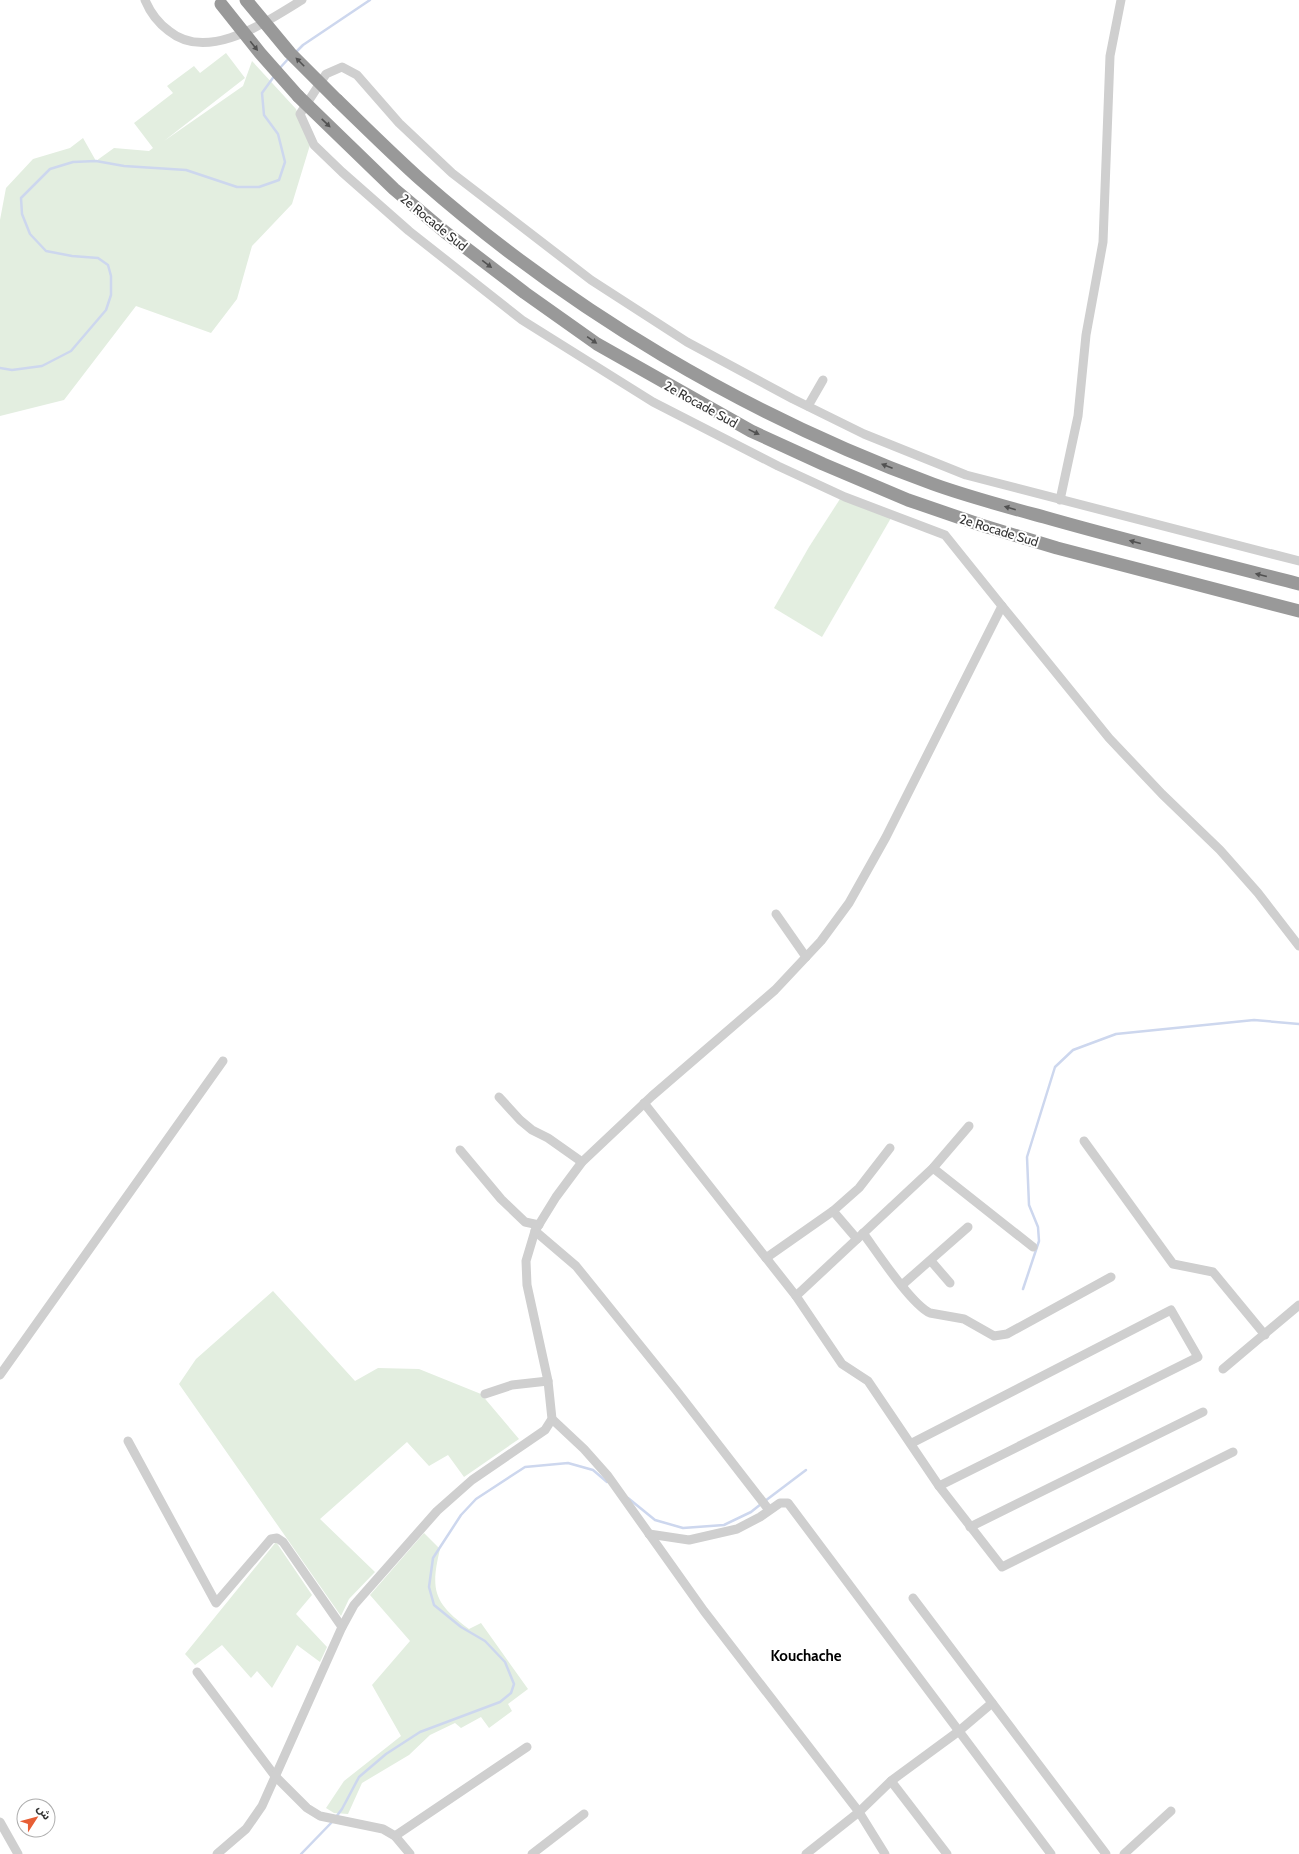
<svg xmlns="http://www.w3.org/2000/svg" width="1299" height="1854" font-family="Cabin,'Noto Sans Arabic',sans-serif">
<rect width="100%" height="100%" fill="#fff"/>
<!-- green -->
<g fill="#e3eee0">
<path d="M 226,53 L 245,78 L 164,141 L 243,86 L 252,61 L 296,109 L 310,145 L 292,204 L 252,246 L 237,299 L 211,333 L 136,306 L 64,400 L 0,416 L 0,220 L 6,188 L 33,159 L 70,148 L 83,138 L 96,161 L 114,148 L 149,151 L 153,148 L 134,123 L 173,93 L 167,86 L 194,66 L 200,73 Z"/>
<path d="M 840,499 L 891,518 L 822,637 L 774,608 L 809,547 Z"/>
<path d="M 273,1291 L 355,1381 L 378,1368 L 419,1369 L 481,1394 L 519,1439 L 464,1477 L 448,1455 L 429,1466 L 407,1442 L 320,1519 L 375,1572 L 349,1599 L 341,1616 L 179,1384 L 196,1359 Z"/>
<path d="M 424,1533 L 440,1549 C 430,1591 434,1603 469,1629 L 481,1623 L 528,1689 L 508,1704 L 512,1711 L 489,1728 L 481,1717 L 461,1728 L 455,1723 L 430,1735 L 409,1755 L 362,1783 L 348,1814 L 334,1813 L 326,1808 L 344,1781 L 401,1736 L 372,1685 L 410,1641 L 370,1595 Z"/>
<path d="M 276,1542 L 312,1595 L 296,1614 L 327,1647 L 320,1662 L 297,1645 L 272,1688 L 257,1671 L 251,1678 L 222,1645 L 195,1665 L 185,1654 Z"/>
</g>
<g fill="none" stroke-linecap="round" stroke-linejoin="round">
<!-- stream -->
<g stroke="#cdd7ee" stroke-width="2.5">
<path d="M 296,52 L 303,45 L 370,0"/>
<path d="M 279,69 L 289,58"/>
<path d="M 0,368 L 12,370 L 42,366 L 71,351 L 106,310 L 111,295 L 111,276 L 108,265 L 98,258 L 72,256 L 46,251 L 30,234 L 22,214 L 21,198 L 50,169 L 73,162 L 96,161 L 124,166 L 186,170 L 237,187 L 259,187 L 279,180 L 285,162 L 278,134 L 264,115 L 262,93 L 275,75"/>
<path d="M 1023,1289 L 1039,1241 L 1038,1227 L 1029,1205 L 1027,1157 L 1055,1067 L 1073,1050 L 1116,1034 L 1254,1020 L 1299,1024"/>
<path d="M 628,1498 L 655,1520 L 683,1528 L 724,1525 L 751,1512 L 761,1504"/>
<path d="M 765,1501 L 806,1470"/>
<path d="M 336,1817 L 342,1809 L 359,1777 L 386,1754 L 420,1732 L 500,1702 L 511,1693 L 514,1684 L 505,1662 L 485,1641 L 461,1627 L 434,1605 L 429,1587 L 433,1558 L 461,1515 L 476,1499 L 525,1467 L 568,1463 L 593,1470 L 607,1482"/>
<path d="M 301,1854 L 333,1821"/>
</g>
<!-- minor -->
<g stroke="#cfcfcf" stroke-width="9">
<path d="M 145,0 C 150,12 158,23 169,31 C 208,63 267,21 302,0"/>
<path d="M 808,406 L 823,380"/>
<path d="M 1060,500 L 1078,416 L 1086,335 L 1103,242 L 1110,56 L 1121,0"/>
<path d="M 1002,606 L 945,535 L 845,497 L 778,466 L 653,402 L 522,320 L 409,231 L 342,172 L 314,145 L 300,114 L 326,74 L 342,67 L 357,75 L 399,123 L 452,173 L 591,280 L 687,342 L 793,399 L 864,434 L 966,475 L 1299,561"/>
<path d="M 776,914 L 806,957"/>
<path d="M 499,1097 L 520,1120 L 532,1130 L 548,1138 L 582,1162"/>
<path d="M 644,1103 L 796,1296 L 842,1364 L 868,1381 L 939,1486 L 1002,1567 L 1233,1452"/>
<path d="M 1084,1141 L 1173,1264 L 1213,1272 L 1265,1335"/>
<path d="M 460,1150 L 501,1199 L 525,1222 L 539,1225"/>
<path d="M 933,1168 L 1033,1247"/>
<path d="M 833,1211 L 857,1239"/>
<path d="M 535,1231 L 576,1266 L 676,1390 L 769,1510"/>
<path d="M 863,1233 C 877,1252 911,1304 930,1313 L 964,1319 L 994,1336 L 1007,1334 L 1111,1277"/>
<path d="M 766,1258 L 833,1211 L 859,1188 L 890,1148"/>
<path d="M 931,1261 L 950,1283"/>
<path d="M 902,1285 L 968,1227"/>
<path d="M 796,1296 L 933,1168 L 969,1126"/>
<path d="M 1223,1369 L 1299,1305"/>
<path d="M 0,1375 L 223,1061"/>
<path d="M 485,1394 L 512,1385 L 548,1381"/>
<path d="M 552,1419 L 584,1449 L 608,1476 L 704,1611 L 859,1812 L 885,1854"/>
<path d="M 128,1441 L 216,1603 L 271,1539 L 277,1538 L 283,1542 L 342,1627"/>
<path d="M 912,1443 L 1171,1310 L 1198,1357 L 939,1486"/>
<path d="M 970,1527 L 1203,1412"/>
<path d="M 649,1534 L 689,1540 L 737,1529 L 760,1517 L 780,1503 L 788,1503 L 1051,1854"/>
<path d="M 913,1598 L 1106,1854"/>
<path d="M 197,1672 L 275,1776 L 307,1808 L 320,1816 L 383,1829 L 395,1836 L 410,1854"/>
<path d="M 891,1781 L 947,1854"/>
<path d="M 0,1822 L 18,1854"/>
<path d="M 395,1836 L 527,1747"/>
<path d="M 217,1854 L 246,1829 L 262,1806 L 342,1627 L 354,1605 L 437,1511 L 472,1480 L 545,1430 L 552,1419 L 548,1381 L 527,1285 L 526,1261 L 535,1231 L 556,1197 L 582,1162 L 652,1096 L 775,990 L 821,941 L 849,903 L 886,837 L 1002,606 L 1109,738 L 1162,794 L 1220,850 L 1258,893 L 1299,946"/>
<path d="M 532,1854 L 584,1814"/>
<path d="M 806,1854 L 859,1812 L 891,1781 L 959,1731 L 992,1703"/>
<path d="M 1124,1854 L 1171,1811"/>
</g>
<!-- highway -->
<g stroke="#999" stroke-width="13">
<path d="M 298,96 L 394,189 L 445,232 L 525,293 L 597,344 L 751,431 L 823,464 L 908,500 L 981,525 L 1057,548 L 1299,611"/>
<path d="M 337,100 C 365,127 392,154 421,180 C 570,311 747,416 933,484 C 969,497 1007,507 1044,517 C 1128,541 1214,562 1299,584"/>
</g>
<!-- highway-bridge -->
<g stroke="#999" stroke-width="13">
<path d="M 246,0 L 290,53 L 337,100"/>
<path d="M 221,4 L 260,53 L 298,96"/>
</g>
</g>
<!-- one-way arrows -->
<defs><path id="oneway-solid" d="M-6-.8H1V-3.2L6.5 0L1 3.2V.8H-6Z"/></defs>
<g fill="#515151">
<use href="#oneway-solid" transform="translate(254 46) rotate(51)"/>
<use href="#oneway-solid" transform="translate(300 62) rotate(-135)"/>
<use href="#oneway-solid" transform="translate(326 123) rotate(44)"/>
<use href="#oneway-solid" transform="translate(487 264) rotate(37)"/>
<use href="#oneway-solid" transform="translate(592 340) rotate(35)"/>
<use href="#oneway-solid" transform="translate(754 432) rotate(26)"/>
<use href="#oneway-solid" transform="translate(887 466) rotate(-159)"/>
<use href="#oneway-solid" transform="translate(1010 508) rotate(-164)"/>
<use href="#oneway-solid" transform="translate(1135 542) rotate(-165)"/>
<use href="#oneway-solid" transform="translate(1261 575) rotate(-166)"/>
</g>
<g text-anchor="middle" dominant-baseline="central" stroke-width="4" stroke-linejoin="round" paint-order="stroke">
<!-- street labels -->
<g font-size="13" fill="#323232" stroke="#fff">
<text transform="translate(434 222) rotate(39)">2e Rocade Sud</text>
<text transform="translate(701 404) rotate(29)">2e Rocade Sud</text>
<text transform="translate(999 530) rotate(17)">2e Rocade Sud</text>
</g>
<!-- quarter labels -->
<g font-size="15" font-weight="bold" fill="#000" stroke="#fff">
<text x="806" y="1656">Kouchache</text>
</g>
</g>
<!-- north arrow -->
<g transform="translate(36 1818) rotate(54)"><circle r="19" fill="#ffffff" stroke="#adadad"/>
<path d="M0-3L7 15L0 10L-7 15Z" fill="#e75e35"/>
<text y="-6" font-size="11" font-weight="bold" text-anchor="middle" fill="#323232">ش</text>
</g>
</svg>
